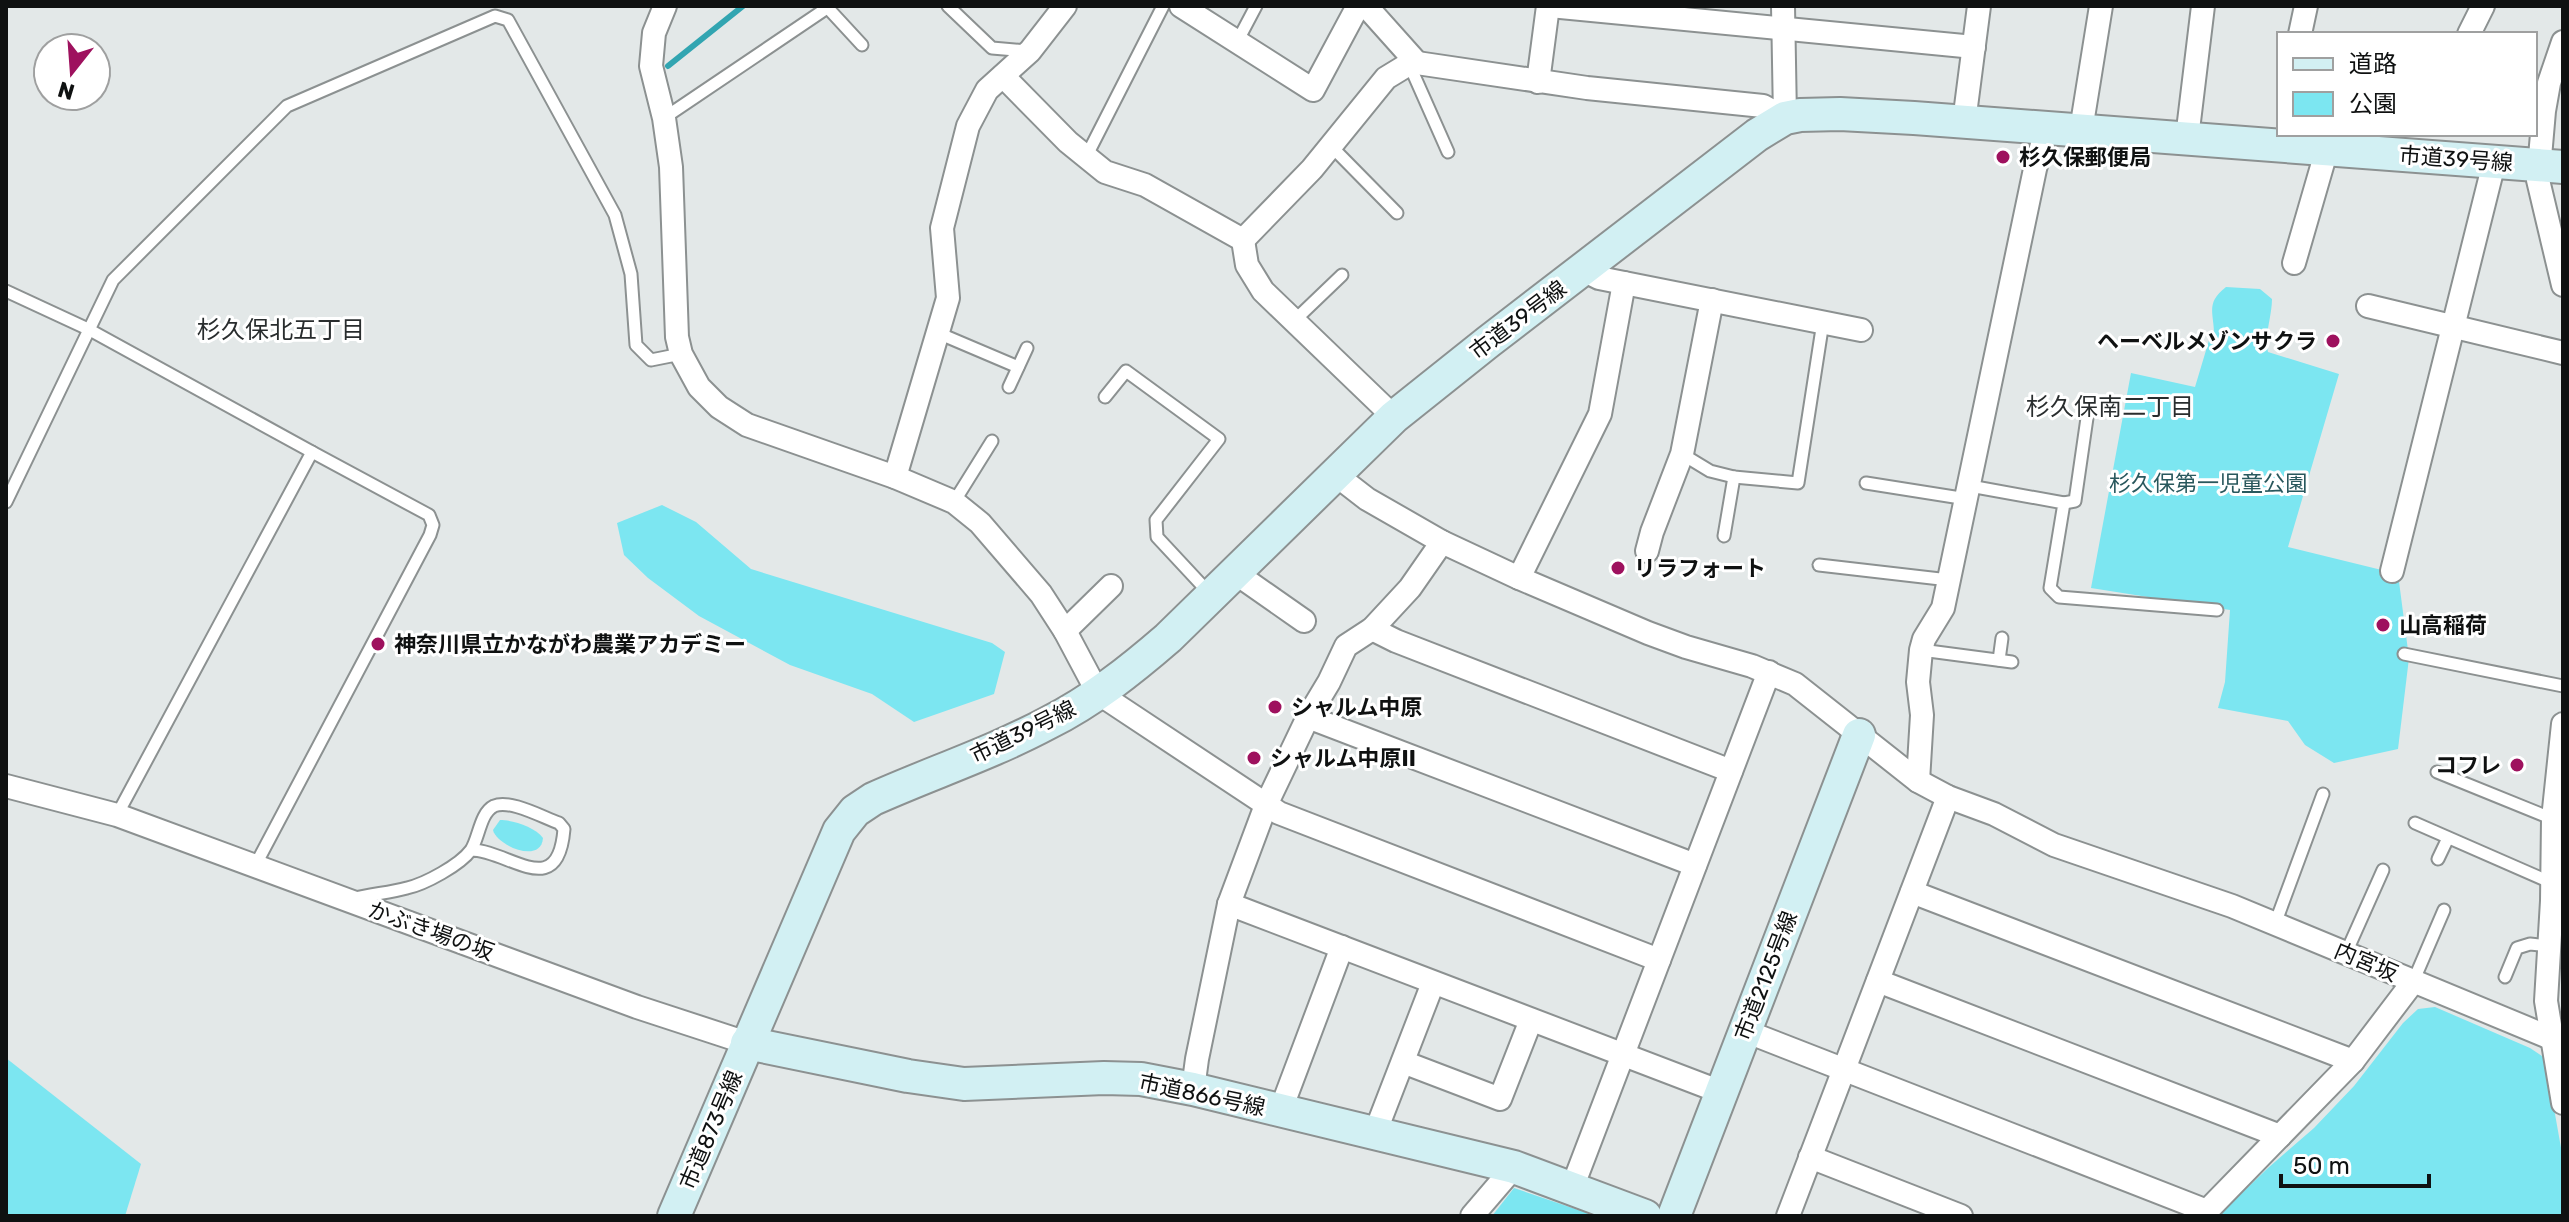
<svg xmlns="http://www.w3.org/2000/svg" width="2569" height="1222" font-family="Rubik,'Noto Sans JP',sans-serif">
<rect width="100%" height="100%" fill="#e3e8e8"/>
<!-- green -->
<g fill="#7ce6f1">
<path d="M 2226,287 L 2260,289 L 2272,299 C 2272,316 2264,336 2268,352 L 2339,374 L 2288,547 L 2398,574 L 2409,658 L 2398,749 L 2334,763 L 2305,745 L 2288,721 L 2218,708 L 2225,682 L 2230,610 L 2091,588 L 2131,373 L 2195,387 L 2210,337 L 2214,338 C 2215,314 2204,304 2226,287 Z"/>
<path d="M 662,505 L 696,522 L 751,569 L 992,643 L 1005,652 L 994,694 L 914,722 L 872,694 L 790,665 L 699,616 L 648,578 L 624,555 L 617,523 Z"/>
<path d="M 500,820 C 513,820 535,827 543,838 C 541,865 496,845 493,830 Z"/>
<path d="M 2435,1007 L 2530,1048 L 2545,1058 L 2563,1159 L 2563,1216 L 2218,1216 L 2268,1168 L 2314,1128 L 2354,1086 L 2403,1023 L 2418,1009 Z"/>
<path d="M 6,1058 L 141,1164 L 125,1216 L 6,1216 Z"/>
<path d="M 1514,1188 L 1596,1216 L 1492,1216 Z"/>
</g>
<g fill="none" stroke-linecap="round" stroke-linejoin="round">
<!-- stream -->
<path stroke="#32a5b1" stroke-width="6" d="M 668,66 L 743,6"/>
<defs>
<g id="lane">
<path d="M 826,6 L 862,45"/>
<path d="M 948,6 L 992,48 L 1027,51"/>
<path d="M 1237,42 L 1256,6"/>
<path d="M 1409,64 L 1448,152"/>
<path d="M 664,118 L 827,8"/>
<path d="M 1331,146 L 1397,213"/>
<path d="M 1086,157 L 1163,6"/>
<path d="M 6,291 L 88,329 L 312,452 L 117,815"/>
<path d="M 1295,320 L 1342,275"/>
<path d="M 938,333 L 1018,367"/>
<path d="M 1009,387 L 1027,348"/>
<path d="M 1105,397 L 1126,371 L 1219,439 L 1156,520 L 1157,537 L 1211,595"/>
<path d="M 1682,454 L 1710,471 L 1734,477 L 1798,483 L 1823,322"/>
<path d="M 1866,483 L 1967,499"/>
<path d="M 1970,486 L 2064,503 L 2050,588 L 2059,597 L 2217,610"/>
<path d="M 6,502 L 113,280 L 287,106 L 495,16 L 508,20 L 615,215 L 631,274 L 636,345 L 651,360 L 681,354"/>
<path d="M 954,502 L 992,441"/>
<path d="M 2064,503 L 2075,501 L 2087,418"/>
<path d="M 1724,536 L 1734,477"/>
<path d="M 1819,565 L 1949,580"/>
<path d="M 1921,650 L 2012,662"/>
<path d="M 2404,654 L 2563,686"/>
<path d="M 1999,660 L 2002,638"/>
<path d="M 2437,772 L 2553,819"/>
<path d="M 2415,823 L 2552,883"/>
<path d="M 2438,859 L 2448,838"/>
<path d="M 255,866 L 430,535 L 433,525 L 429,515 L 312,452"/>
<path d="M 352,899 C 370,894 389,893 407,888 C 425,884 460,865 471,850 C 479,838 480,813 494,806 C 510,799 542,817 559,823 L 564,829 C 558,903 509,850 471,850"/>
<path d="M 2275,924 L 2323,794"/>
<path d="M 2346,953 L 2383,870"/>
<path d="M 2505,977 L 2517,948 L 2530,944 L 2549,946"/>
<path d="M 2413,982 L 2444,910"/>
</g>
<g id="street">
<path d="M 665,6 L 654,33 L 651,66 L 664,118 L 671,167 L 677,337 L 681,354 L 699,387 L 719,407 L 747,425 L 895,477 L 954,502 L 980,523 L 1041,594 L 1065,631 L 1098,693 L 1279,813 L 1659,960"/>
<path d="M 1181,6 L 1313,90 L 1358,6"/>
<path d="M 1366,6 L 1417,63"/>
<path d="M 1550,6 L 1974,47"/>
<path d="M 2300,34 L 2306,6"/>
<path d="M 2469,34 L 2483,6"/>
<path d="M 2563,42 L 2549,83 L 2544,111 L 2538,180 L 2563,285"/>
<path d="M 1003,76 L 1068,142 L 1105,172 L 1145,185 L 1243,240 L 1247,265 L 1263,291 L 1394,417"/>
<path d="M 1538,82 L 1548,6"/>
<path d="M 1964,122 L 1979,6"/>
<path d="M 2081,130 L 2101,6"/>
<path d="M 2187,138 L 2203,6"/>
<path d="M 1243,240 L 1312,169 L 1386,78 L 1409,64 L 1417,63 L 1587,88 L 1763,106 L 1785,118 L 1783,6"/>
<path d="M 2294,263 L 2327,149"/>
<path d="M 1583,270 L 1599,278 L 1861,330"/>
<path d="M 2368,306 L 2563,353"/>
<path d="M 1336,475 L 1367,499 L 1442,542 L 1519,578 L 1648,633 L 1686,647 L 1752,666 L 1795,684 L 1918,781 L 1948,797 L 1994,814 L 2054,845 L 2232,906 L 2563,1043"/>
<path d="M 895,477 L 948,298 L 942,228 L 968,126 L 987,90 L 1030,51 L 1065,6"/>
<path d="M 1647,551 L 1652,532 L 1682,454 L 1712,300"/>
<path d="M 2392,571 L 2494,163"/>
<path d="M 1234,572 L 1304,621"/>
<path d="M 1519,578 L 1600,414 L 1624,283"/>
<path d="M 1372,629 L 1396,641 L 1731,771"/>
<path d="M 1065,631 L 1111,586"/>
<path d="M 1308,717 L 1695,865"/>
<path d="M 2563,724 L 2553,819 L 2552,901 L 2546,1001 L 2563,1103"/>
<path d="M 1918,781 L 1922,715 L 1918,682 L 1921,650 L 1924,639 L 1943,608 L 2035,169 L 2047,127"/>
<path d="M 6,786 L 117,815 L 637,1007 L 747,1043"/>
<path d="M 1912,892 L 2353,1061"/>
<path d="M 1229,904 L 1721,1092"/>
<path d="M 1878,981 L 2280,1136"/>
<path d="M 1745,1031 L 2207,1211"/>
<path d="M 1403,1062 L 1500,1099 L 1531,1020"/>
<path d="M 1193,1089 L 1197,1059 L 1229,904 L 1266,805 L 1308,717 L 1329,682 L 1346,646 L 1372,629 L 1410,588 L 1442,542"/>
<path d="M 1280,1112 L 1342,947"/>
<path d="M 1375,1133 L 1433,983"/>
<path d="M 1810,1157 L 1961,1216"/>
<path d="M 1572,1188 L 1769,672"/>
<path d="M 1472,1216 L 1514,1167"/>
<path d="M 1788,1216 L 1948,797"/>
<path d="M 2202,1216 L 2353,1061 L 2413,982"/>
</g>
<g id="secondary">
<path d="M 747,1043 L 908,1076 L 964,1084 L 1104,1078 L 1141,1079 L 1193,1089 L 1514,1167 L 1645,1216"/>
<path d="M 674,1216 L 839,831 L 855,811 L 873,799 C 931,773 992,753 1048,723 C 1092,701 1131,670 1168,638 L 1394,417 L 1488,342 L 1757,135 L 1785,118 L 1800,115 L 1840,114 L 1914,118 L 2563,167"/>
<path d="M 1674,1216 L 1859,735"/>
</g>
</defs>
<!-- lane casing -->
<use href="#lane" stroke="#8c9191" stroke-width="15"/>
<!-- street casing -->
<use href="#street" stroke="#8c9191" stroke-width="26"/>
<!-- secondary casing -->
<use href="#secondary" stroke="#8c9191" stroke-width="36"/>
<!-- lane -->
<use href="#lane" stroke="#fff" stroke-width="11"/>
<!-- street -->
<use href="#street" stroke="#fff" stroke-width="22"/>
<!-- secondary -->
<use href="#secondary" stroke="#d2f0f3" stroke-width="32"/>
</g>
<!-- markers -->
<g fill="#9e115e" stroke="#fff" stroke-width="3">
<circle cx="2003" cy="157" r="8"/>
<circle cx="2333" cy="341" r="8"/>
<circle cx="1618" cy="568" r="8"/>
<circle cx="2383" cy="625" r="8"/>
<circle cx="378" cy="644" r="8"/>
<circle cx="1275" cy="707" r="8"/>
<circle cx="1254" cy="758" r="8"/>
<circle cx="2517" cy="765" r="8"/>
</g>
<g text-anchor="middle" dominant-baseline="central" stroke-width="6" stroke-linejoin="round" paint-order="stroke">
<!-- poi labels -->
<g font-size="22" font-weight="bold" fill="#0f1111" stroke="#fff" text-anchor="start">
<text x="2019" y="157">杉久保郵便局</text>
<text x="2317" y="341" text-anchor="end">ヘーベルメゾンサクラ</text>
<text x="1634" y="568">リラフォート</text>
<text x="2399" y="625">山高稲荷</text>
<text x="394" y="644">神奈川県立かながわ農業アカデミー</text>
<text x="1291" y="707">シャルム中原</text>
<text x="1270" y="758">シャルム中原II</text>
<text x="2501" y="765" text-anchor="end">コフレ</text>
</g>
<!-- street labels -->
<g font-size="22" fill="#0f1111" stroke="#fff">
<text transform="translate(2456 159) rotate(4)">市道39号線</text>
<text transform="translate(1518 320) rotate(-37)">市道39号線</text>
<text transform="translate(1023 732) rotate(-26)">市道39号線</text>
<text transform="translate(431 931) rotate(20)">かぶき場の坂</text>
<text transform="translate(2366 962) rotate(23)">内宮坂</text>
<text transform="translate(1766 976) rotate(-69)">市道2125号線</text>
<text transform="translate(1202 1095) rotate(12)">市道866号線</text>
<text transform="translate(711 1130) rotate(-67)">市道873号線</text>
</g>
<!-- park labels -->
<g font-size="22" fill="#29585d" stroke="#fff">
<text x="2208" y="483">杉久保第一児童公園</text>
</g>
<!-- neighbourhood labels -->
<g font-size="24" fill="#292d2e" stroke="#fff">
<text x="281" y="330">杉久保北五丁目</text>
<text x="2110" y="407">杉久保南二丁目</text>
</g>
</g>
<!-- border -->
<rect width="2569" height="1222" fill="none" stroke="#0f1111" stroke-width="16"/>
<!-- legend -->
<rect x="2277" y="32" width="260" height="104" fill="#ffffff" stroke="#9fa0a0" stroke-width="2"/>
<rect x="2293" y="58" width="40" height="12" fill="#d2f0f3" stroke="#9fa0a0" stroke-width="2"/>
<text x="2349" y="72" font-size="24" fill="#0f1111">道路</text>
<rect x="2293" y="92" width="40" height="24" fill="#7ce6f1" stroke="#9fa0a0" stroke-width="2"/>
<text x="2349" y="112" font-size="24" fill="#0f1111">公園</text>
<!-- north arrow -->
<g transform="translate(72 72) rotate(197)"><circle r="38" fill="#ffffff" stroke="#9fa0a0" stroke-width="2"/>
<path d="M0-6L14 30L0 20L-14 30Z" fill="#9e115e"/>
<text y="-12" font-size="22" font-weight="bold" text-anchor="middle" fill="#0f1111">N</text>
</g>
<!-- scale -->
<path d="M2281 1174v12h148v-12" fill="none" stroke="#0f1111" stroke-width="4"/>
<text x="2293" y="1174" font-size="24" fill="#0f1111" stroke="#ffffff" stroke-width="6" paint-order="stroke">50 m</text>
</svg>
